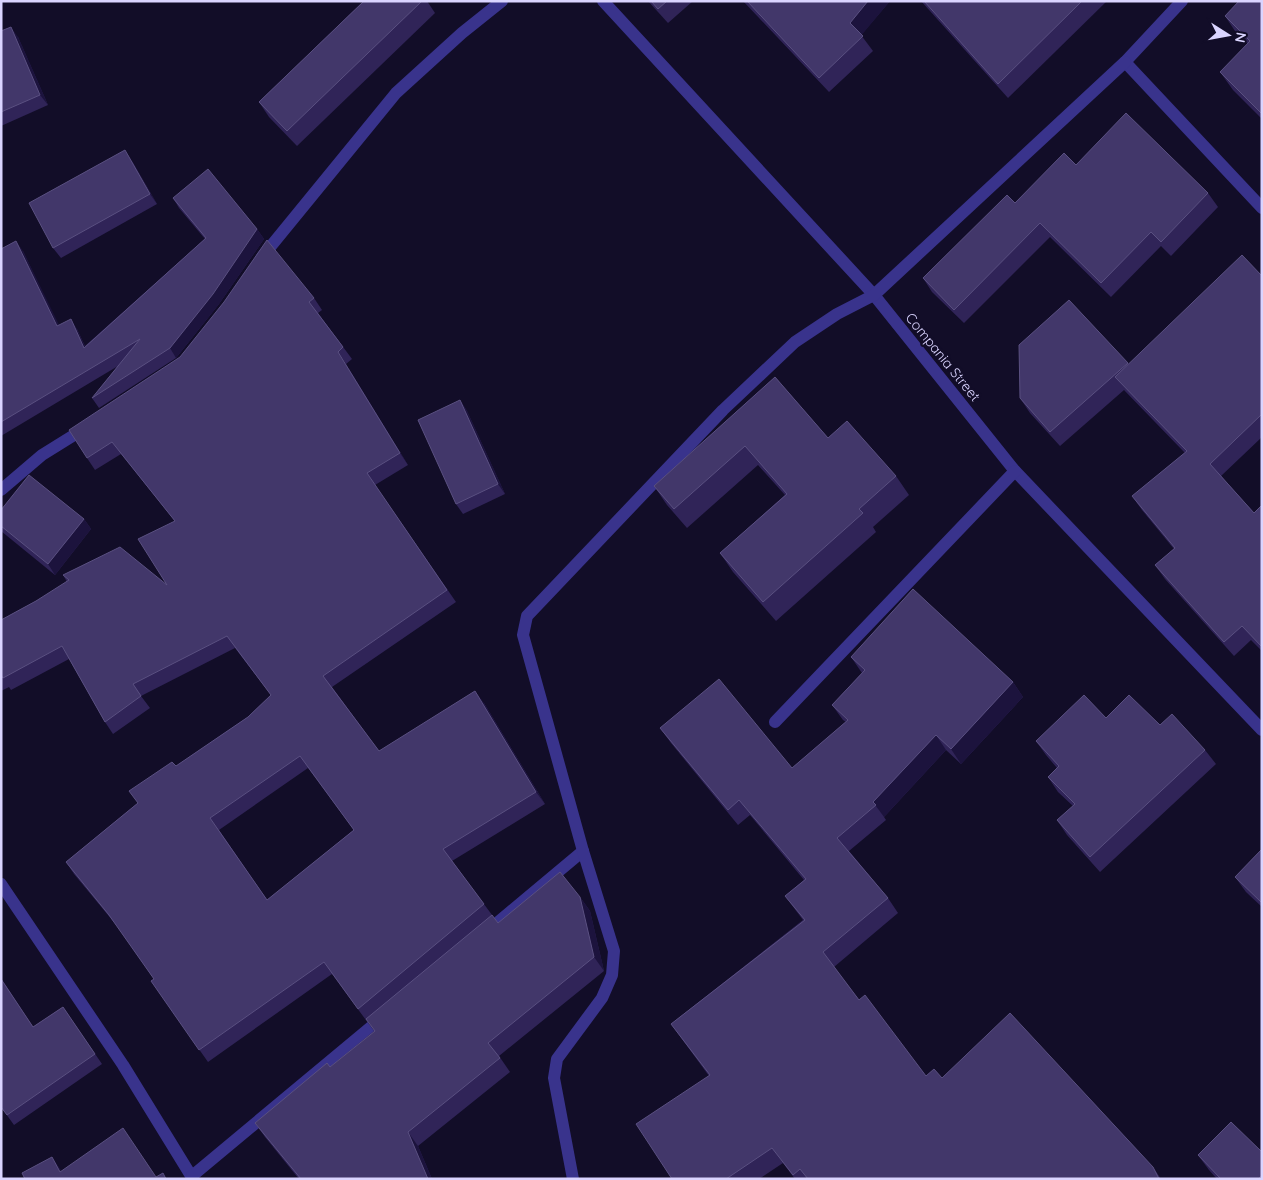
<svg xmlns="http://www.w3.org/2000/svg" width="1263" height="1180" font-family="Quicksand,sans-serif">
<rect width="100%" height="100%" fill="#120d28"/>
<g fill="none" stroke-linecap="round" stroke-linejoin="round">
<!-- minor -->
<g stroke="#39338c" stroke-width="12">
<path d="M 603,1 L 874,295 L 1015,471 L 1262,730"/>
<path d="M 1182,1 L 1125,62 L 1262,208"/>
<path d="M 262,257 L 396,93 L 462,33 L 502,1"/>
<path d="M 1,490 L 42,455 L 87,427"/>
<path d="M 775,722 L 1015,471"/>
<path d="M 1,884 L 123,1065 L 193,1179"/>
<path d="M 485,933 L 583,851"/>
<path d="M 192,1176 L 383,1017"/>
<path d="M 573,1179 L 554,1078 L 557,1059 L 602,998 L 612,975 L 614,951 L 583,851 L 523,635 L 527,616 L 723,410 L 795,342 L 837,314 L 874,295 L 1125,62"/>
</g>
</g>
<!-- wall -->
<g fill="#302458" fill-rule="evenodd">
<path d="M 364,1 L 427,1 L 435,13 L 297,146 L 269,117 L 259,102 Z"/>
<path d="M 648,1 L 693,1 L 668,23 Z"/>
<path d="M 743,1 L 890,1 L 861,35 L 873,51 L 829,92 Z"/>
<path d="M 921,1 L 1107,1 L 1008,98 Z"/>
<path d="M 1262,1 L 1262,119 L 1233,90 L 1220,72 L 1248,44 L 1237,34 L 1225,16 Z"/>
<path d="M 1,31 L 18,37 L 48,105 L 1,126 Z"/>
<path d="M 132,161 L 157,204 L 61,258 L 53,248 Z"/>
<path d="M 1076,165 L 1208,193 L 1218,207 L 1171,256 L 1161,246 L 1111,297 L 1050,237 L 964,323 L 932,292 L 923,278 L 1015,203 Z"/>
<path d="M 173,198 L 257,229 L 264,239 L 219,304 L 176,358 L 99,408 L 92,398 L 118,366 L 1,436 L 1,249 L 23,251 L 58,325 L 77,329 L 85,346 L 205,239 L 179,208 Z"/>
<path d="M 1262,276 L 1262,437 L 1221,476 L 1254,513 L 1262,505 L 1262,651 L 1251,640 L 1234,656 L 1165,579 L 1155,565 L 1174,549 L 1142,510 L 1132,496 L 1185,453 L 1124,390 L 1060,446 L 1030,413 L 1020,398 L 1128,363 L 1129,364 Z"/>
<path d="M 314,298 L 322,310 L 318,313 L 352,359 L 346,364 L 408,465 L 375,485 L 456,602 L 332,687 L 379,751 L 484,703 L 545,804 L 452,861 L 498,923 L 580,897 L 590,911 L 604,971 L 499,1056 L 510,1072 L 418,1146 L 432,1179 L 299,1179 L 265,1137 L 255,1123 L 330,1067 L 374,1031 L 332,974 L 208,1062 L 151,981 L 154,979 L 117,926 L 74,874 L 66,862 L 138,803 L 176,766 L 248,717 L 271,695 L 235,648 L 141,696 L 150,708 L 113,734 L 105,722 L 69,659 L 11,690 L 9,687 L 1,691 L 1,620 L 36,601 L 67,582 L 63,575 L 167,585 L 175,521 L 121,454 L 95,470 L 87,458 ZM 308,768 L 354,830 L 267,900 L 219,830 Z"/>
<path d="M 775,377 L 828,438 L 896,476 L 909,495 L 873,527 L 876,532 L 776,621 L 733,572 L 720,553 L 785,495 L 758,465 L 687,528 L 667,505 L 654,486 Z"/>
<path d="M 460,400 L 467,411 L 505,494 L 463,514 L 456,504 Z"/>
<path d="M 1,510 L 84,519 L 91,529 L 55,575 L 1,531 Z"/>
<path d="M 851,657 L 1013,682 L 1023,697 L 961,764 L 946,750 L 884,817 L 886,820 L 849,851 L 888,898 L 898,913 L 834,967 L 859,1000 L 926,1076 L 942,1078 L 1153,1167 L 1161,1179 L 795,1179 L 783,1163 L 759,1179 L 672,1179 L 709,1076 L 671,1024 L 803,920 L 785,896 L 804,880 L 750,815 L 738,825 L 671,743 L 660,728 L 792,768 L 846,722 L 843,720 L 832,705 L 862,673 Z"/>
<path d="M 1106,718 L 1160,725 L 1205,750 L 1216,764 L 1100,872 L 1067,835 L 1057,820 L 1073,806 L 1058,792 L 1048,777 L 1057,768 L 1046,755 L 1036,741 Z"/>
<path d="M 1262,849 L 1262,907 L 1246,892 L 1235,877 Z"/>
<path d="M 1,978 L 33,1027 L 63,1007 L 102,1064 L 14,1125 L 1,1107 Z"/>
<path d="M 1262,1152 L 1262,1179 L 1217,1179 L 1209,1170 L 1198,1155 Z"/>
</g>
<!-- shaded-wall -->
<g fill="#1c133d">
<path d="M 868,1 L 890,1 L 860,37 L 850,23 Z"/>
<path d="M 11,27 L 18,37 L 48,105 L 40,95 Z"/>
<path d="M 125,150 L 132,161 L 157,204 L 150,194 Z"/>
<path d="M 257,229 L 264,239 L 219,304 L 176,358 L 170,348 Z"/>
<path d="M 16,241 L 23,251 L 64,335 L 57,326 Z"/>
<path d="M 71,319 L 77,329 L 90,357 L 84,348 Z"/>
<path d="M 338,352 L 346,364 L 408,465 L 400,453 Z"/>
<path d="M 460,400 L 467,411 L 505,494 L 498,484 Z"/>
<path d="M 84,519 L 91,529 L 55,575 L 48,564 Z"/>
<path d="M 1013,682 L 1023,697 L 961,764 L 951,749 Z"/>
<path d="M 475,691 L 484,703 L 545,804 L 536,792 Z"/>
<path d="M 936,735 L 946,750 L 884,817 L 873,802 Z"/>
<path d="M 580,897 L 590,911 L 604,971 L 594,957 Z"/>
<path d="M 408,1132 L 418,1146 L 432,1179 L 428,1179 Z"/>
<path d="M 52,1157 L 61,1170 L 66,1179 L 60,1172 Z"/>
</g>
<!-- building -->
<g fill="#42376a" stroke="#5a5081" fill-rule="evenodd">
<path d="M 364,1 L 422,1 L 287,131 L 259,102 Z"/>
<path d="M 651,1 L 667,1 L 658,9 Z"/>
<path d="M 747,1 L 868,1 L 850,23 L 863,36 L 819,78 Z"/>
<path d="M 924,1 L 1082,1 L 998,84 Z"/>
<path d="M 1239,1 L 1262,1 L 1262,114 L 1220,72 L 1250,41 L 1225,16 Z"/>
<path d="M 11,27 L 40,95 L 1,112 L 1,31 Z"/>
<path d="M 1126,113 L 1208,193 L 1161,242 L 1151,232 L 1101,283 L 1040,223 L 954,310 L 923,278 L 1007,195 L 1015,203 L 1064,153 L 1076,165 Z"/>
<path d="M 125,150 L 150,194 L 53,248 L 29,203 Z"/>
<path d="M 208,169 L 257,229 L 213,294 L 170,348 L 92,398 L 140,339 L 1,422 L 1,249 L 16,241 L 57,326 L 71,319 L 84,348 L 206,238 L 173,198 Z"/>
<path d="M 267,240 L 314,298 L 309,302 L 343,347 L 338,352 L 400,453 L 367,473 L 447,590 L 323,676 L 379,751 L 475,691 L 536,792 L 443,849 L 484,904 L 358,1009 L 324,962 L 199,1050 L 151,981 L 154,979 L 109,915 L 66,862 L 138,803 L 129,791 L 172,762 L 176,766 L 248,717 L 271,695 L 227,636 L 133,684 L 141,696 L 105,722 L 62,646 L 3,678 L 1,675 L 1,620 L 36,601 L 69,580 L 63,575 L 120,547 L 167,585 L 138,539 L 175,521 L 112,442 L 87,458 L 69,430 L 180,357 L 224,302 ZM 300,756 L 354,830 L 267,900 L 210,818 Z"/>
<path d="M 1242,255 L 1262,276 L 1262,414 L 1210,464 L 1254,513 L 1262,505 L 1262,647 L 1242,626 L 1224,642 L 1155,565 L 1175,548 L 1132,496 L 1187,451 L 1115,377 Z"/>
<path d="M 1069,300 L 1128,363 L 1050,432 L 1020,398 L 1019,345 Z"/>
<path d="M 775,377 L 828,438 L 847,421 L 896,476 L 859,509 L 863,513 L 763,602 L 720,553 L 787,494 L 745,446 L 674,509 L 654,486 Z"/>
<path d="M 460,400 L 498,484 L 456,504 L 418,420 Z"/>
<path d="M 29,475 L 84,519 L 48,564 L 1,526 L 1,510 Z"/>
<path d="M 913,589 L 1013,682 L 951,749 L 936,735 L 873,802 L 876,805 L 837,838 L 888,898 L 823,952 L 859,1000 L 865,995 L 926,1076 L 934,1069 L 942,1078 L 1010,1013 L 1153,1167 L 1159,1179 L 808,1179 L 800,1169 L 793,1175 L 772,1148 L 726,1179 L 672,1179 L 636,1124 L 710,1075 L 671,1024 L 805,920 L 785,896 L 806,879 L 739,800 L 728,810 L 660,728 L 719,679 L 792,768 L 848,720 L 832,705 L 865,670 L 851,657 Z"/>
<path d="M 1084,695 L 1106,718 L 1129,695 L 1160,725 L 1172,714 L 1205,750 L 1090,857 L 1057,820 L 1075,804 L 1048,777 L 1059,766 L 1036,741 Z"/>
<path d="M 1262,849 L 1262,903 L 1235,877 Z"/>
<path d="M 560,872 L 580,897 L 594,957 L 488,1043 L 500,1058 L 408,1132 L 428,1179 L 301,1179 L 255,1123 L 327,1063 L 330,1067 L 375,1031 L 366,1019 L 492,915 L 498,923 Z"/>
<path d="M 1,979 L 33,1027 L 63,1007 L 95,1054 L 7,1115 L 1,1107 Z"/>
<path d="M 1231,1122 L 1262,1152 L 1262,1175 L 1258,1179 L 1221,1179 L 1198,1155 Z"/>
<path d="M 123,1128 L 156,1177 L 163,1173 L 166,1179 L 25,1179 L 22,1173 L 52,1157 L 60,1172 Z"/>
</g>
<g text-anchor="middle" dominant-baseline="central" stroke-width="5" stroke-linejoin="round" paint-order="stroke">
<!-- street labels -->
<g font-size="14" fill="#dad4ff" stroke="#120d28">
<text transform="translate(943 357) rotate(51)">Compania Street</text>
</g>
</g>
<!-- border -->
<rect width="1263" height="1180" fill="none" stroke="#dad4ff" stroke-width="5"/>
<!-- north arrow -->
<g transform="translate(1228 35) rotate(101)" stroke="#120d28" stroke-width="4" paint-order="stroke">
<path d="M0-4L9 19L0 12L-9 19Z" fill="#dad4ff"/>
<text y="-8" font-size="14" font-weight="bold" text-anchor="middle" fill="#dad4ff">N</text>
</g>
</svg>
